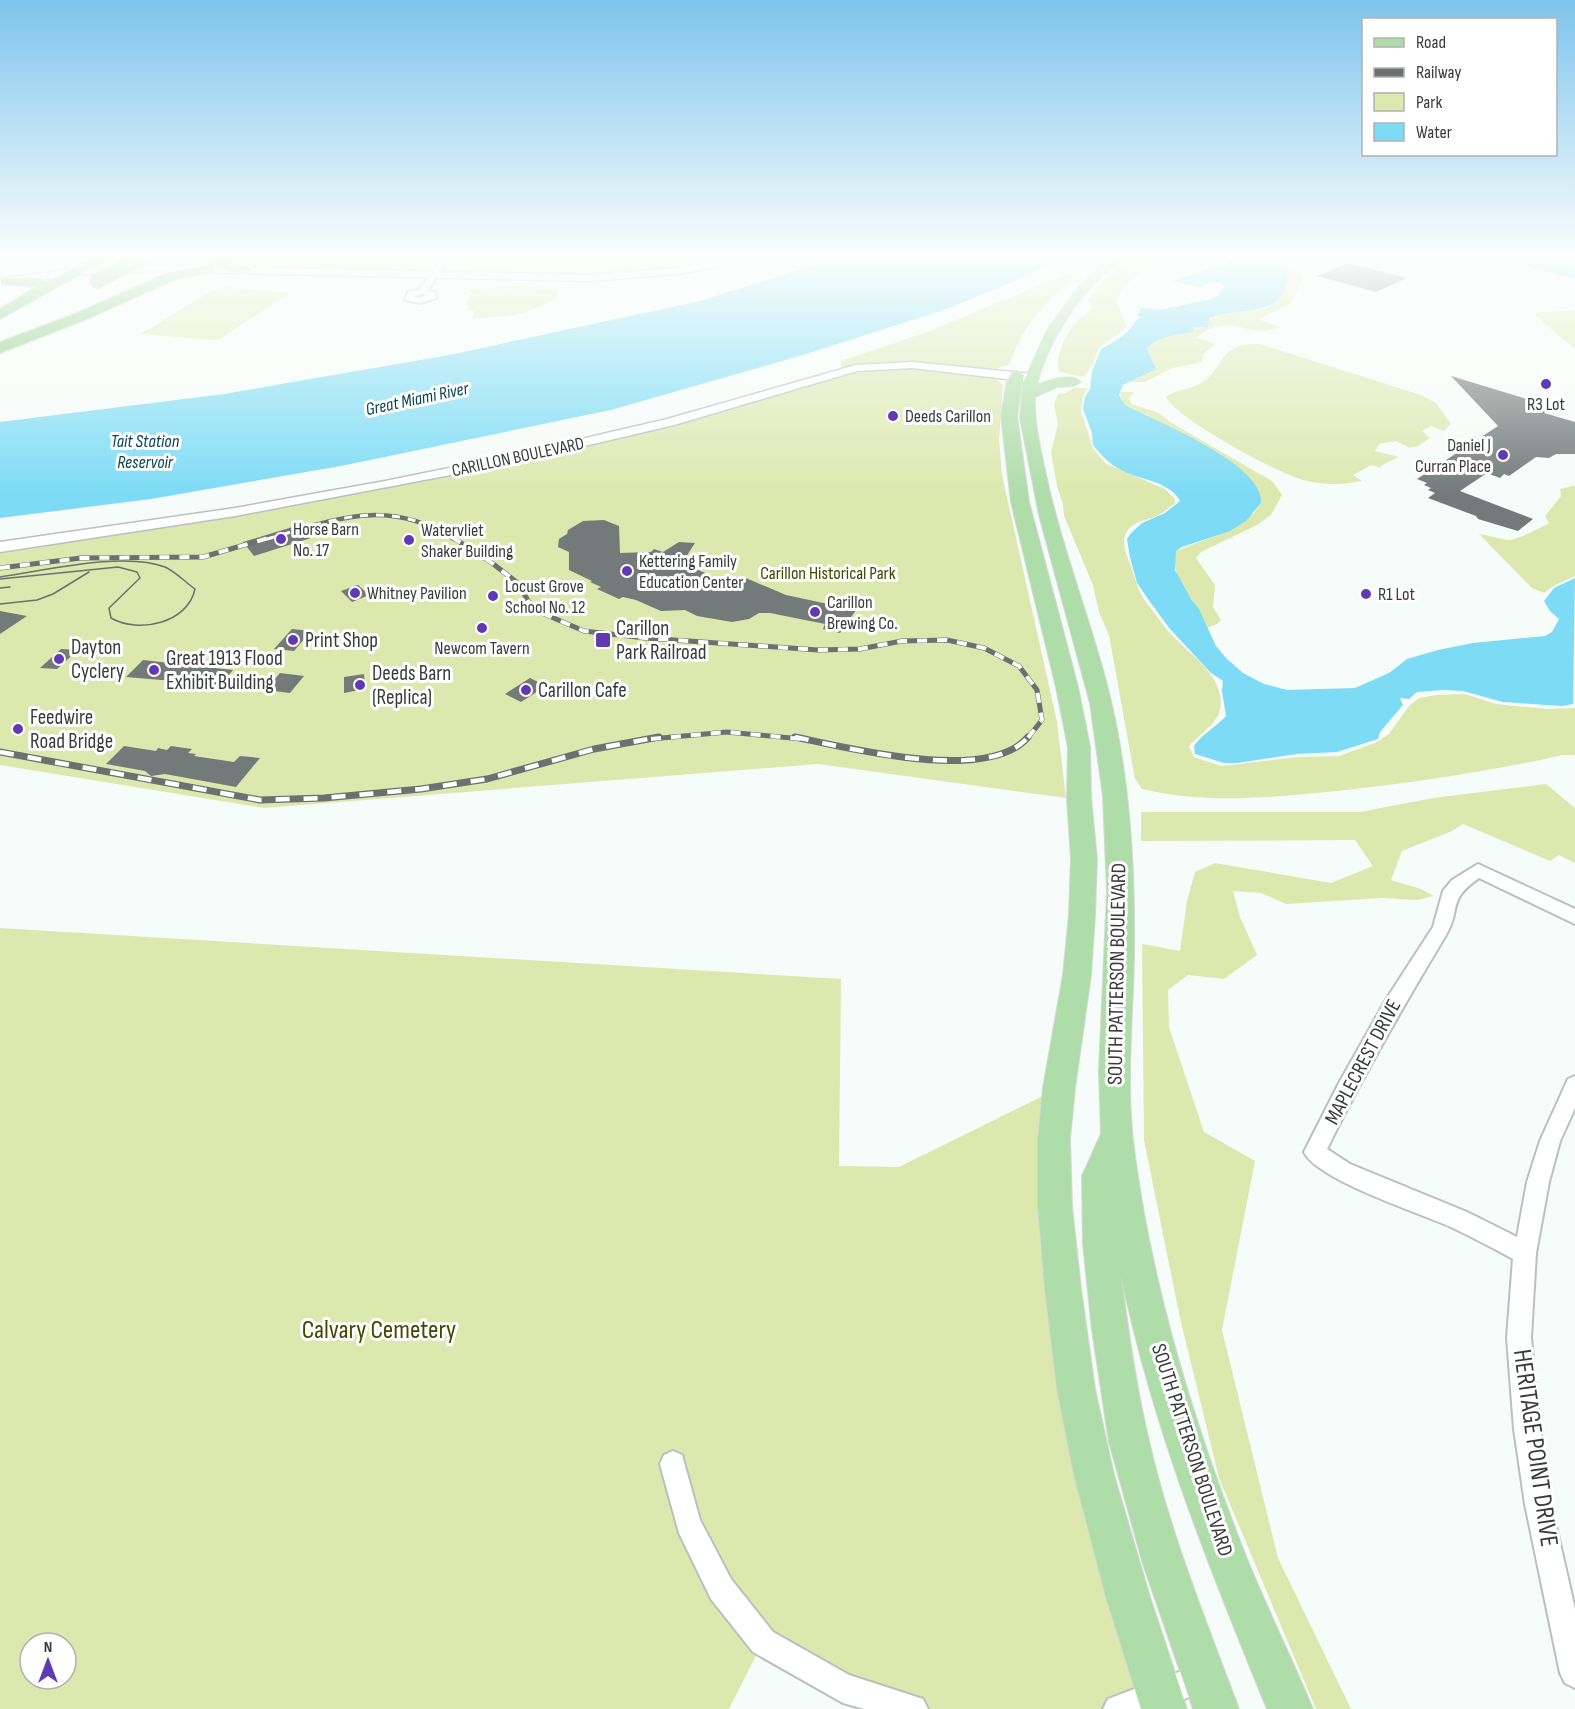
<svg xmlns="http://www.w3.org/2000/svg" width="1575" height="1709" font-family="'Sofia Sans Condensed',sans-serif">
<rect width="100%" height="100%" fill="#f6fcf9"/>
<!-- green -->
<g fill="#dde8af" fill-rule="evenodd">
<path d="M 220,255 L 759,255 L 719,264 L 613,277 L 244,270 L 211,260 Z"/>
<path d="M 1137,255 L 1166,255 L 1132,279 L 1122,289 L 1116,301 L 1127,327 L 1098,349 L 1092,366 L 1084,377 L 1059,372 C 1054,356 1067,332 1078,320 C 1083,315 1088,315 1092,308 L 1088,300 C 1103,283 1117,265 1137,255 Z"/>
<path d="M 1273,255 L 1287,255 L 1303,278 L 1292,303 L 1258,319 L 1280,327 C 1245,341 1232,309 1196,338 L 1216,344 L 1203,354 L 1202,362 L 1172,368 L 1145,382 L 1127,382 L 1155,367 L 1147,349 C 1157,336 1178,335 1194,332 L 1191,328 L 1200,329 C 1205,325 1209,319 1214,317 C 1241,305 1272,322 1286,286 C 1290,273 1282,262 1273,255 Z"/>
<path d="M 1067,274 L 1075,275 C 1044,306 1024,322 1009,365 L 998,368 L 996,379 L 1003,385 L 999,439 L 1002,475 L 1057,722 L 1066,798 L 818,764 L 264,808 L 0,765 L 0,547 L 235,512 L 619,434 L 841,372 L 841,361 L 930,331 Z"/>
<path d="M 515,285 L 536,287 L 536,289 L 557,289 L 556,298 C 527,316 506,317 472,318 L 475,311 L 469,311 L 467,301 L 472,293 L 468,291 C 483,286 500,290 515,285 Z"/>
<path d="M 225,287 L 290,293 L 220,339 L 209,340 L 141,334 L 211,291 Z"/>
<path d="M 1575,311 L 1575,349 L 1535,315 L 1540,312 Z"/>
<path d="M 1260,344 L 1421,395 L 1436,403 L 1451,424 L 1443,431 L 1431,426 L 1422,431 L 1430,438 L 1418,446 L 1410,448 L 1396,441 L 1379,444 L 1375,451 L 1399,457 L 1380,466 L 1382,468 L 1371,465 L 1353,475 L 1362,481 C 1342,485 1323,485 1303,480 C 1277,473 1177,419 1166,397 C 1175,389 1190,390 1201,383 C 1225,368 1218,342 1260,344 Z"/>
<path d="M 1073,388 L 1088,388 L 1083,396 L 1081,411 L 1093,448 L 1105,463 L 1165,489 L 1175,499 L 1175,503 C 1169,508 1163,513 1156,516 C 1146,521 1136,520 1128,530 C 1120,540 1126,554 1130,564 C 1136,579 1136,588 1146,602 C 1153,611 1161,622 1168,631 C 1187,653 1220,671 1221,703 C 1221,722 1201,733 1189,746 L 1194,757 L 1221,766 L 1299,757 L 1339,756 L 1375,743 L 1389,734 L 1409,706 L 1419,698 L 1436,695 L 1465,694 L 1496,704 L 1547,709 L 1575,708 L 1575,755 L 1563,755 C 1491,771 1420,782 1346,790 C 1279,797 1208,805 1142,789 L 1135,779 L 1109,635 L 1099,612 L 1093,585 L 1064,516 L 1063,504 L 1057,486 L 1051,452 L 1058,424 L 1054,404 L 1058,394 L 1066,393 Z"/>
<path d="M 1120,392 L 1134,392 L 1129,399 L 1132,404 L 1159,413 L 1170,422 L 1272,481 L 1282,495 L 1271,515 L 1257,525 L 1201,552 L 1196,558 L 1215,585 L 1213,607 L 1221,620 L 1217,624 L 1207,628 C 1200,602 1168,580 1176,551 L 1215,536 L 1254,513 L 1261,503 L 1210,449 L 1125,405 L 1121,400 Z"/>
<path d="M 1573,486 L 1575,486 L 1575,576 L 1555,585 L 1544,593 L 1532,588 L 1479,534 C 1489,535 1498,539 1508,540 C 1517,540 1540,528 1549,523 L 1545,516 L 1561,496 L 1560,489 Z"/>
<path d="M 1546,784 L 1575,808 L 1575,863 L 1559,855 L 1550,861 L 1463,824 L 1452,831 L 1402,851 L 1391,880 L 1421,889 L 1434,896 L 1417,900 L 1382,898 L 1286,904 L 1261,893 L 1233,891 L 1240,917 L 1257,955 L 1224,979 L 1188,975 L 1168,990 L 1169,1027 L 1204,1132 L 1255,1161 L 1222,1330 L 1278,1558 L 1351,1709 L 1316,1709 L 1219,1478 L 1180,1318 L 1144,1140 L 1142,944 L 1180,951 L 1187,901 L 1195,872 L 1215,863 L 1331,883 L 1373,866 L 1355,840 L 1141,841 L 1141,812 L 1360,812 L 1433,798 Z"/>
<path d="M 0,928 L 841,979 L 839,1166 L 899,1167 L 1059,1088 L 1055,1207 L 1158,1694 L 1118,1709 L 913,1709 L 763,1642 L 729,1709 L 0,1709 ZM 30,1643 L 66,1643 L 66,1679 L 30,1679 Z"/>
</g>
<!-- water -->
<g fill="#7ddbf5">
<path d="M 846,255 L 1065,255 L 1029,275 L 944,310 L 803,355 L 611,410 L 341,466 L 151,499 L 0,518 L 0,422 L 224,394 L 449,355 L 700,301 Z"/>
<path d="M 1221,255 L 1273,255 C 1282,261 1289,271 1287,282 C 1280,317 1241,308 1215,316 L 1210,318 L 1208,327 L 1193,327 L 1194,332 C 1179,335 1156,336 1147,349 L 1156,369 L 1123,385 L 1119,395 L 1125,405 C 1155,421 1265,464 1261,503 L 1246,521 L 1230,531 L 1182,547 L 1176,551 L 1175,570 L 1191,599 L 1199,609 L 1216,646 L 1227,659 L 1243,673 L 1264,684 L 1287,690 L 1355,688 L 1389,673 L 1407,659 L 1438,650 L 1473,643 L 1545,636 L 1552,632 L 1559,619 L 1550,611 L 1544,601 L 1554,588 L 1575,578 L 1573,704 L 1562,706 L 1503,702 L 1463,691 L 1443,690 L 1417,692 L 1409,699 L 1400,698 L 1403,705 L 1380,732 L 1378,739 L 1337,752 L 1297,754 L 1237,763 L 1224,763 L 1195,754 L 1194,746 C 1202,734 1216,727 1226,716 L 1222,691 L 1223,681 L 1211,673 L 1170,629 L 1150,602 L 1137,583 L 1130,557 L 1127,539 L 1131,533 L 1142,523 L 1165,513 L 1180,501 C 1170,481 1139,480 1121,470 C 1109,464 1101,455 1093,445 L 1092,433 L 1083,409 L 1085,397 L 1090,389 L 1092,371 L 1101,349 C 1111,344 1124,336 1131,328 C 1135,323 1135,320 1141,317 L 1136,314 L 1140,312 L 1139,308 L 1161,310 L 1211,299 L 1217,296 L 1225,286 L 1222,283 L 1212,282 L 1198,287 L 1173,281 L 1228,263 Z"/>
<path d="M 1494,255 C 1524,255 1546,256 1575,266 L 1575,279 L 1531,268 L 1519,261 Z"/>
</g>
<!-- building -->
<g fill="#737a79">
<path d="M 1348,263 L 1407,278 L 1376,292 L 1317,276 Z"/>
<path d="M 1451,376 L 1553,407 L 1544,413 L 1575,422 L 1575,454 L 1556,454 L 1549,458 L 1536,457 L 1509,476 L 1504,474 L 1500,478 L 1487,473 L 1460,491 L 1533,519 L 1518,531 L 1478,519 L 1476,516 L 1428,498 L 1435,493 L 1428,490 L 1431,488 L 1424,485 L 1427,483 L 1417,479 L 1498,426 Z"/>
<path d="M 604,520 L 619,526 L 620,553 L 651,552 L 654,549 L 663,552 L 679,542 L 695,543 L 682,563 L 717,578 L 741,576 L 786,595 L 856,610 L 840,633 L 823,629 L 825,624 L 770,613 L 759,613 L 749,619 L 732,622 L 697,616 L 685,610 L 661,611 L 636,600 L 623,597 L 619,599 L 597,589 L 601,587 L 590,582 L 592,581 L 569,570 L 569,552 L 558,547 L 559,539 L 567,534 L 568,530 L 583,521 Z"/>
<path d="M 299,525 L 311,538 L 254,556 L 243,542 Z"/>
<path d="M 358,585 L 369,595 L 352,602 L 341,591 Z"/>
<path d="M 0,611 L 27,616 L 0,634 Z"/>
<path d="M 292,629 L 311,631 L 294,651 L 274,649 Z"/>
<path d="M 61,649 L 78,650 L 57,669 L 40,668 Z"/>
<path d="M 143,660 L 233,670 L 220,685 L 126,677 Z"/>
<path d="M 280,673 L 304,676 L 290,693 L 266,690 Z"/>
<path d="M 364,674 L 365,689 L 344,693 L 344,677 Z"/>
<path d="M 530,678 L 546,686 L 521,702 L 505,694 Z"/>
<path d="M 124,746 L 156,751 L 158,748 L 167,750 L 171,746 L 192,749 L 188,753 L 196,754 L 194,756 L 234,762 L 240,756 L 260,758 L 236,787 L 165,774 L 151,776 L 145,771 L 106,764 Z"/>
</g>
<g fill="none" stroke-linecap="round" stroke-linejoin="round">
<defs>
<g id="minor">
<path d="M 445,255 L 452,255 L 427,291 L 435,292 L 436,298 L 421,303 L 405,300 L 408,292 L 419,290 ZM 422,294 L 427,295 L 420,298 L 413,297 Z"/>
<path d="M 1478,864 L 1575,909 L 1575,924 L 1479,878 C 1446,901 1462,908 1446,935 C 1404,1005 1363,1075 1327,1149 L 1350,1164 L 1467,1212 L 1517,1237 L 1527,1182 L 1540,1141 L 1568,1079 L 1575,1076 L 1575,1108 L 1560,1141 L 1549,1182 L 1536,1253 L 1531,1338 L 1540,1429 L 1551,1504 L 1575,1609 L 1575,1688 L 1565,1683 L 1560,1673 L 1525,1504 L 1514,1429 L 1507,1338 L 1513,1259 C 1493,1248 1472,1237 1451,1227 C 1420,1213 1317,1180 1304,1152 L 1339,1083 L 1387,998 L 1433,927 L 1443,891 L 1452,880 Z"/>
<path d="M 673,1451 L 682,1455 L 700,1520 L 731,1579 L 773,1632 L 849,1675 L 923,1699 L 928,1709 L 864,1709 L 843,1703 L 753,1652 L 711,1599 L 679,1533 L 660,1464 L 664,1455 Z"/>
<path d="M 1205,1662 L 1215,1667 L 1220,1677 L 1215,1687 L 1158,1709 L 1103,1709 L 1108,1699 Z"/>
</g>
<path id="tertiary" d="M 912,362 L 1032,374 L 1038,378 L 1032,382 L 912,368 L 857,371 L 674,425 L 508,464 L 235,516 L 0,552 L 0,542 L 235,508 L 385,481 L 508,456 L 667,419 L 856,365 Z"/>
<path id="secondary" d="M 745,255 L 764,255 L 759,258 L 678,274 L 588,281 L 148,271 L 73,275 L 0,285 L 0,279 L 73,269 L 148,265 L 588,275 L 678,268 Z"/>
<g id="primary">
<path d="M 1114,255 L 1127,255 C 1119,264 1107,271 1098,280 C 1072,306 1045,349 1037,385 C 1049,380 1071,372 1081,382 L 1074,386 L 1057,387 L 1035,397 C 1034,426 1042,455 1048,484 C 1068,572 1106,657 1120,746 C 1132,816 1135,886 1134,956 C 1133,1018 1126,1079 1133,1140 C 1150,1284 1194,1425 1247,1559 C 1268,1610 1292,1659 1313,1709 L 1267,1709 C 1208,1565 1153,1428 1121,1275 C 1128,1330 1136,1387 1149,1441 C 1170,1533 1206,1621 1239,1709 L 1193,1709 L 1143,1564 L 1109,1442 L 1092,1330 L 1083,1244 L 1082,1176 L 1101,1134 L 1099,1070 L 1107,892 L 1103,796 L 1090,703 L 1039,515 L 1020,418 L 1023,383 L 1047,330 L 1078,287 Z"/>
<path d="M 1017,371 L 1024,375 L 1017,416 L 1029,502 L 1078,687 L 1090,747 L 1091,798 L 1097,859 L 1095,915 L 1091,975 L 1075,1088 L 1070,1138 L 1072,1207 L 1081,1289 L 1095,1389 L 1114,1475 L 1150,1597 L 1187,1709 L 1141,1709 L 1106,1597 L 1074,1475 L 1057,1389 L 1045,1289 L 1038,1207 L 1038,1138 L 1043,1088 L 1063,975 L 1069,915 L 1071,859 L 1067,798 L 1068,747 L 1056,687 L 1011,502 L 1001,416 L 1007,381 L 1012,372 Z"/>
</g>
<g id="motorway">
<path d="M 98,255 L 115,255 L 0,319 L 0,309 L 36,287 L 1,284 L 1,278 L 39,278 L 47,282 Z"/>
<path d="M 155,255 L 171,255 L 160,261 L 155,260 Z"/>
<path d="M 203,255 L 216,255 L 219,259 L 249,267 L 251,270 L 244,274 L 209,265 Z"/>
<path d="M 207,265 L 212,266 L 214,269 L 212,272 L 176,279 L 87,319 L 0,353 L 0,342 L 77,313 L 167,273 Z"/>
</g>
</defs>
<!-- minor casing -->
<use href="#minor" stroke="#bac0bd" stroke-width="4"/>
<!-- tertiary casing -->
<use href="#tertiary" stroke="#bac0bd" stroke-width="3"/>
<!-- secondary casing -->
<use href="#secondary" stroke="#bac0bd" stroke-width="3"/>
<!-- primary casing -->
<use href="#primary" stroke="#d8d8d8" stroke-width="2"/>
<!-- motorway casing -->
<use href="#motorway" stroke="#d8d8d8" stroke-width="3"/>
<!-- minor -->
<use href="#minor" fill="#fff" fill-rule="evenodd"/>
<!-- tertiary -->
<use href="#tertiary" fill="#fff" fill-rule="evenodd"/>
<!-- secondary -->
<use href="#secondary" fill="#fff" fill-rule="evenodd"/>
<!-- primary -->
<use href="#primary" fill="#afdda9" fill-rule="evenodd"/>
<!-- motorway -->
<use href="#motorway" fill="#79c76f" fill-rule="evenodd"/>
<!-- tram -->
<g stroke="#6d706f" stroke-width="1.5">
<path d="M 0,577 C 44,571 124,551 165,567 C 176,572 185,582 195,589 C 188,623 139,634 111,618 L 109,608 L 140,578 L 137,572 L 118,567 L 0,579"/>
<path d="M 0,588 L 10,587"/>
<path d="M 0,604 L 37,600 L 53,594 L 89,572"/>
</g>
<defs>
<path id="rail-far2" d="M 267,539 C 337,519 387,497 454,539"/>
<g id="rail-far1">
<path d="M 452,537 L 492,563 L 519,584 L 528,601 L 542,613 L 584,631 L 645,638 L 818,650 L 860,649 L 902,641 L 947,640 L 984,648 L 1019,666 L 1037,690 L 1042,720 L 1027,739"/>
<path d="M 0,568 L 81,558 L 203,557 L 272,537"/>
<path d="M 651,739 L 727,732 L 802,739"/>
</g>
<g id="rail">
<path d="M 795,737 C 848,748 989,784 1028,737"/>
<path d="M 0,752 L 260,800 L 324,798 L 421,789 L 487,779 L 594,749 L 659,737"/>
</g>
</defs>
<!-- rail-far2 casing -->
<use href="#rail-far2" stroke="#6d706f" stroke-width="4.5"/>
<!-- rail-far1 casing -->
<use href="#rail-far1" stroke="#6d706f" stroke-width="5"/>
<!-- rail casing -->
<use href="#rail" stroke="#6d706f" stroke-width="7"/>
<!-- rail-far2 -->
<use href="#rail-far2" stroke="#fff" stroke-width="3" stroke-dasharray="8" stroke-linecap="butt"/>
<!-- rail-far1 -->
<use href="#rail-far1" stroke="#fff" stroke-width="4" stroke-dasharray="10" stroke-linecap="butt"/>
<!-- rail -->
<use href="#rail" stroke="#fff" stroke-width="4.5" stroke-dasharray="14" stroke-linecap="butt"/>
<defs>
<path id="motorway-bridge" d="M 97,281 L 141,258"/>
</defs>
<!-- motorway-bridge casing -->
<use href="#motorway-bridge" stroke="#d8d8d8" stroke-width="16" stroke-linecap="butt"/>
<!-- motorway-bridge -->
<use href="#motorway-bridge" stroke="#79c76f" stroke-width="15"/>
</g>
<!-- sky -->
<linearGradient id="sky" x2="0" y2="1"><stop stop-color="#7dc4ed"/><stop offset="0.52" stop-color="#fbfefc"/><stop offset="1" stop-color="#fbfefc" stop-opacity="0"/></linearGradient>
<rect width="1575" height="494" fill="url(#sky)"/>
<!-- markers -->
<g fill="#613ab2" stroke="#fff" stroke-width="2">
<circle cx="1546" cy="384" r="6"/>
<circle cx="893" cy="416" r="6"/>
<circle cx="1503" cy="455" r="6"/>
<circle cx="281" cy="539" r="6"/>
<circle cx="409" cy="540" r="6"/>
<circle cx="627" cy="571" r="6"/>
<circle cx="355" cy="593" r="6"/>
<circle cx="1366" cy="594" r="6"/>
<circle cx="493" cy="596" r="6"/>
<circle cx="815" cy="612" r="6"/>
<circle cx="482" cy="628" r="6"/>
<circle cx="293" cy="640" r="6"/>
<rect x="595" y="632" width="16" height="16" rx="3"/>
<circle cx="59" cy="659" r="6"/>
<circle cx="154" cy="670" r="6"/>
<circle cx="360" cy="685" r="6"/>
<circle cx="526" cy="690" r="6"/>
<circle cx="18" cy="729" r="6"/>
</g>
<g text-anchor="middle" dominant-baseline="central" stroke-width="6" stroke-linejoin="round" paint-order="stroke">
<!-- far-water labels -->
<g font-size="18" font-style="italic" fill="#084451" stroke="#fff">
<text transform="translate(417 399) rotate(-12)">Great Miami River</text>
<text x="145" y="441">Tait Station<tspan x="145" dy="21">Reservoir</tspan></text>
</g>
<!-- far-poi labels -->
<g font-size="18" fill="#3a3c3b" stroke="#fff" text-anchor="start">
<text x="1546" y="404" text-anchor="middle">R3 Lot</text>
<text x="905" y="416">Deeds Carillon</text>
<text x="1491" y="445" text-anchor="end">Daniel J<tspan x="1491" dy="21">Curran Place</tspan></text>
<text x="293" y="529">Horse Barn<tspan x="293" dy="21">No. 17</tspan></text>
<text x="421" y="530">Watervliet<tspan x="421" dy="21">Shaker Building</tspan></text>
<text x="639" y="561">Kettering Family<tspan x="639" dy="21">Education Center</tspan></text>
<text x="505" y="586">Locust Grove<tspan x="505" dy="21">School No. 12</tspan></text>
<text x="367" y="593">Whitney Pavilion</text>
<text x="1378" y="594">R1 Lot</text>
<text x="827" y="602">Carillon<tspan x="827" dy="21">Brewing Co.</tspan></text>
<text x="482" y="648" text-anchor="middle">Newcom Tavern</text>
</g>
<!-- far-street labels -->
<g font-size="18" fill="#3a3c3b" stroke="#fff">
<text transform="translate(518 457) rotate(-12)">CARILLON BOULEVARD</text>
</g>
<!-- far-park labels -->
<g font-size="18" fill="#424900" stroke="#fff">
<text x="828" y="573">Carillon Historical Park</text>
</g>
<!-- poi labels -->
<g font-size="21" fill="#3a3c3b" stroke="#fff" text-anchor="start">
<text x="616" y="628">Carillon<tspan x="616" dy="24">Park Railroad</tspan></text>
<text x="305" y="640">Print Shop</text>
<text x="71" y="647">Dayton<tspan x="71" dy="24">Cyclery</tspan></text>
<text x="166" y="658">Great 1913 Flood<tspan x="166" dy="24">Exhibit Building</tspan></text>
<text x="372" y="673">Deeds Barn<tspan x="372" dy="24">(Replica)</tspan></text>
<text x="538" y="690">Carillon Cafe</text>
<text x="30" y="717">Feedwire<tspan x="30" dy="24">Road Bridge</tspan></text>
</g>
<!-- street labels -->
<g font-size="21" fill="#3a3c3b" stroke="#fff">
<text transform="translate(1117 974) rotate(-89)">SOUTH PATTERSON BOULEVARD</text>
<text transform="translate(1363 1062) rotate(-62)">MAPLECREST DRIVE</text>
<text transform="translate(1192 1450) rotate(72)">SOUTH PATTERSON BOULEVARD</text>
</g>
<!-- near-park labels -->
<g font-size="26" fill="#424900" stroke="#fff">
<text x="379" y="1330">Calvary Cemetery</text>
</g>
<!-- near-street labels -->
<g font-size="26" fill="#3a3c3b" stroke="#fff">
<text transform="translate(1535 1448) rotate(82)">HERITAGE POINT DRIVE</text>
</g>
</g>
<!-- legend -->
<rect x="1362" y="18" width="195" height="138" fill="#ffffff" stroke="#b0b1b1" stroke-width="1.5"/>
<rect x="1374" y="38" width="30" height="9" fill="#afdda9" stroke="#b0b1b1" stroke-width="1.5"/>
<text x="1416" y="48" font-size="18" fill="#3a3c3b">Road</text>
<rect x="1374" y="68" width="30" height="9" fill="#6d706f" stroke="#b0b1b1" stroke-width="1.5"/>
<text x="1416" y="78" font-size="18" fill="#3a3c3b">Railway</text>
<rect x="1374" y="93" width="30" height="18" fill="#dde8af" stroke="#b0b1b1" stroke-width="1.5"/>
<text x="1416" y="108" font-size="18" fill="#3a3c3b">Park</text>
<rect x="1374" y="123" width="30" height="18" fill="#7ddbf5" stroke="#b0b1b1" stroke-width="1.5"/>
<text x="1416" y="138" font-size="18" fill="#3a3c3b">Water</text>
<!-- north arrow -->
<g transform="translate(48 1661)"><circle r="28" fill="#ffffff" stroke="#b0b1b1" stroke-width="1.5"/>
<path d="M0-4.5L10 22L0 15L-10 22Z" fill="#613ab2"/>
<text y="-9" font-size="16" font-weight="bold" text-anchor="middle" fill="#3a3c3b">N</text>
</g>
</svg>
